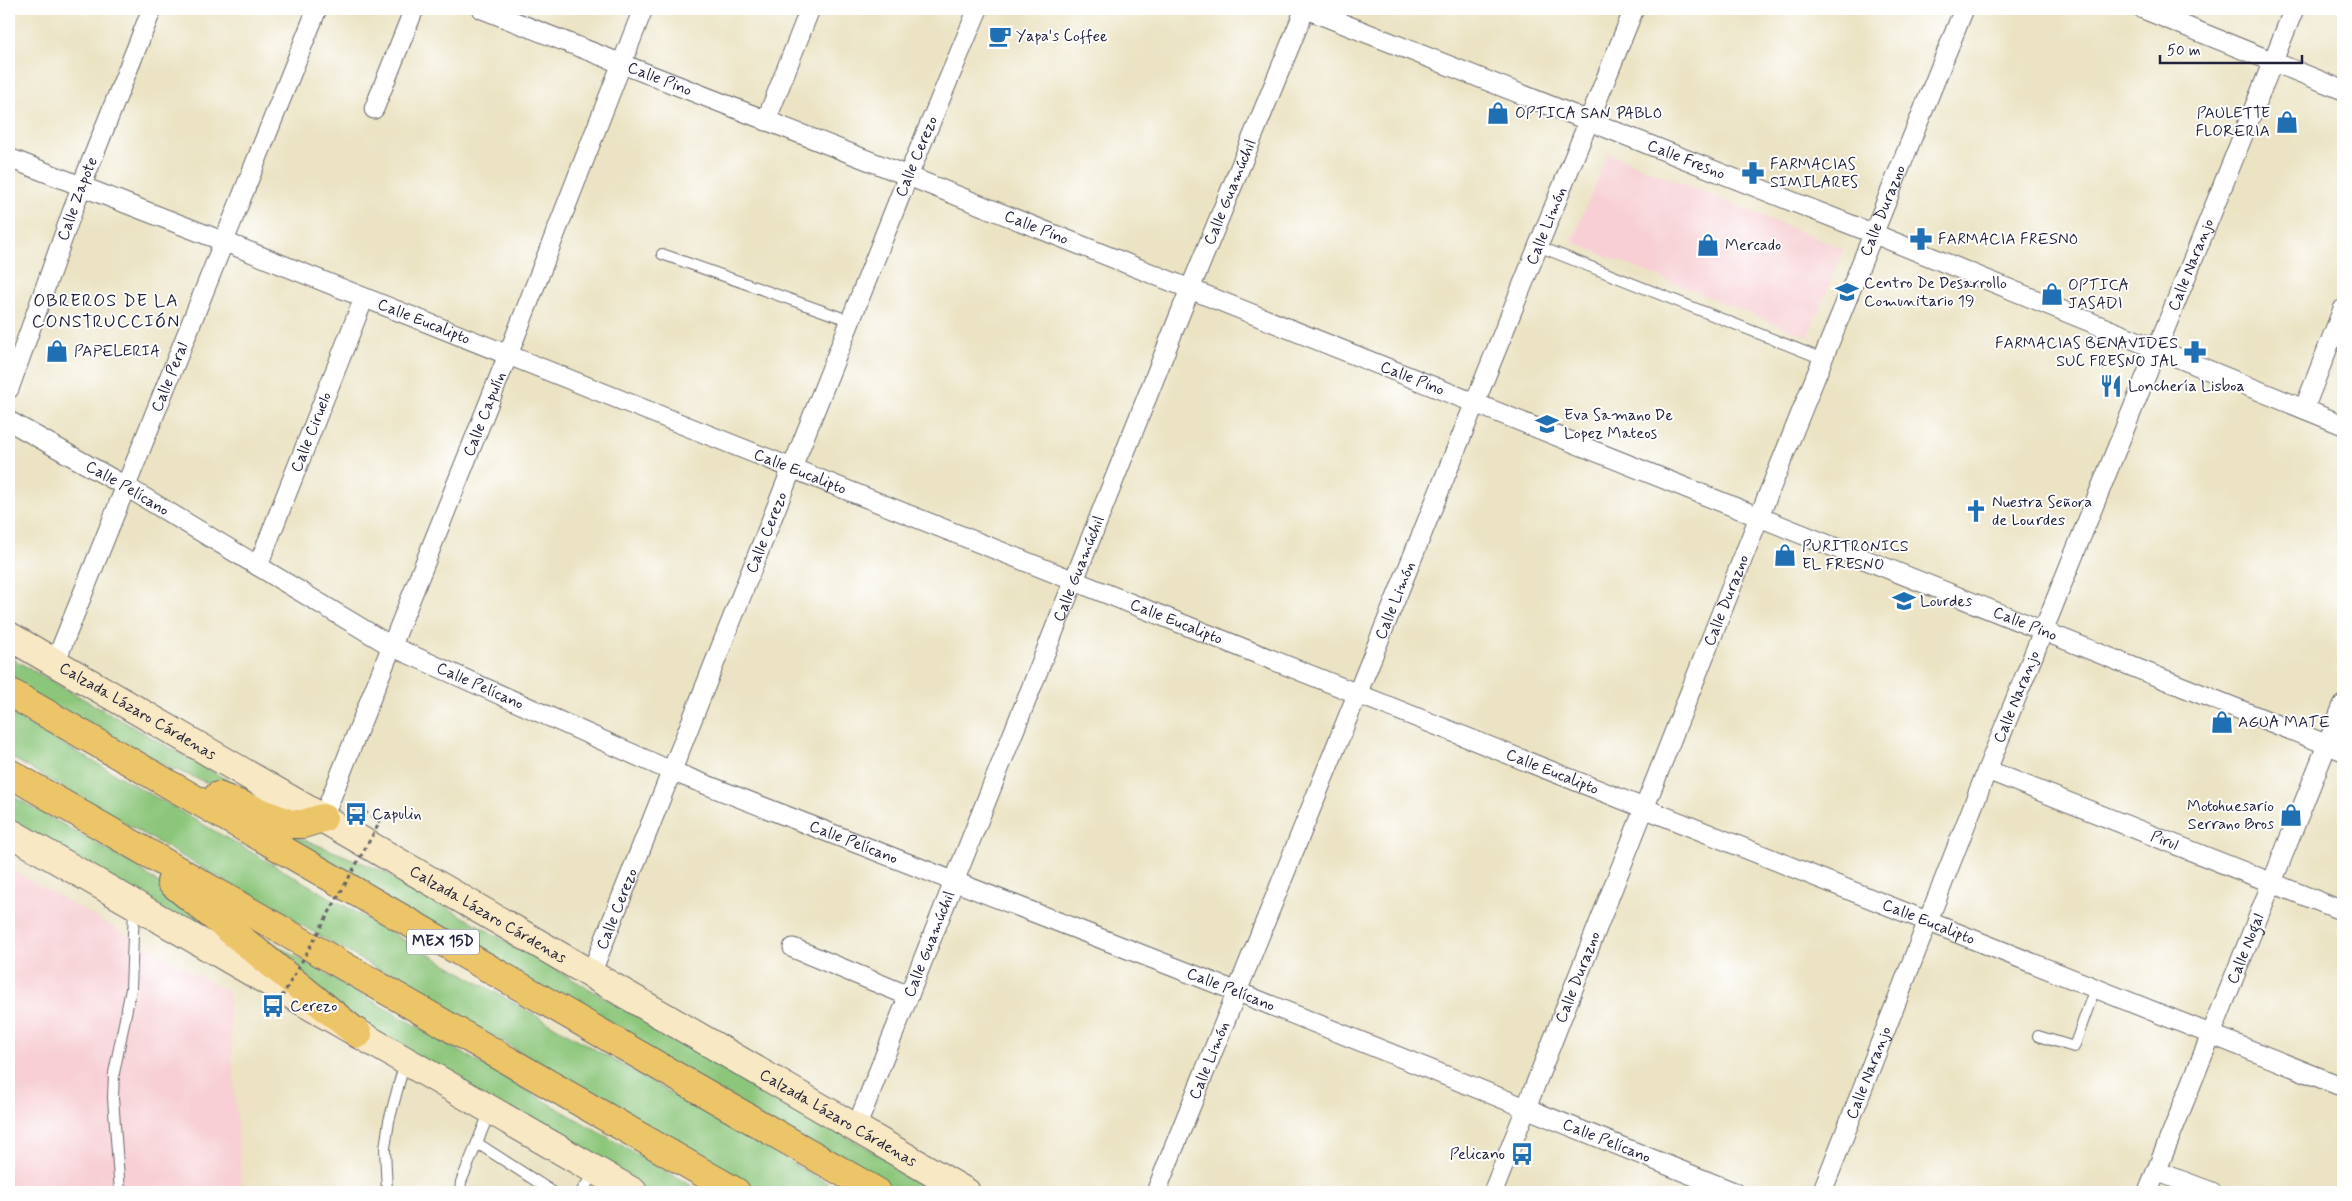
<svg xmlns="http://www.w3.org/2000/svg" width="2352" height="1201" font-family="Mynerve,sans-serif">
<rect width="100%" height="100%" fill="#fff"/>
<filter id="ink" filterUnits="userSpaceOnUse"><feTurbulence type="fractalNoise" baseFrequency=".02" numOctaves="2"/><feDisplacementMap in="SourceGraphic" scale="10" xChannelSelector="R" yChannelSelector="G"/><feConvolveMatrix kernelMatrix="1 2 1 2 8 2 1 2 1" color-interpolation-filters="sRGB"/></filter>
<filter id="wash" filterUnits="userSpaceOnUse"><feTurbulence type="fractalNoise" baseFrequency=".0096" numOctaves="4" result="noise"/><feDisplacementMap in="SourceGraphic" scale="20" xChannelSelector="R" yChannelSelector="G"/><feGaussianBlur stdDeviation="1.12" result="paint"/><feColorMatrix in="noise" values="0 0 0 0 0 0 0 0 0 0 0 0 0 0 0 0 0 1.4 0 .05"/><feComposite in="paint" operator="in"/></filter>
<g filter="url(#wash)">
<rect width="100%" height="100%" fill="#ebe3c3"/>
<!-- built -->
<g fill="#f7cfd4">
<path d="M 1608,153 L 1844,249 L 1808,337 L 1572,242 Z"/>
<path d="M 9,868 L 228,992 L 242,1192 L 9,1192 Z"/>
</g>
<!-- green -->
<g fill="#8cc67a" stroke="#57745a">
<path d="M 9,657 L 294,818 L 132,752 L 9,680 Z"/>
<path d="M 9,713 L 843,1192 L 763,1192 L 9,756 Z"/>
<path d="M 9,794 L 138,867 L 261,967 L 9,822 Z"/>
<path d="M 223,807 L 385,872 L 944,1192 L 889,1192 Z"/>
<path d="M 238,923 L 702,1192 L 649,1192 L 360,1026 Z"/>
</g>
</g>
<g filter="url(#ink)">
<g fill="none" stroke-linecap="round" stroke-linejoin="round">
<defs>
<g id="service">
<path d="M 1538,246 L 1823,359"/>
<path d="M 662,254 L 851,321"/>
<path d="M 2038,1036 L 2074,1047 L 2095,988"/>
<path d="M 477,1143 L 553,1192"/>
<path d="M 120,1192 L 113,1098 L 114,1073 L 131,989 L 134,908"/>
<path d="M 387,1192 L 385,1148 L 389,1121 L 405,1061"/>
<path d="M 460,1192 L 461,1182 L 490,1111"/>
<path d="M 581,1192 L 596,1171"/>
</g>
<g id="minor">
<path id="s1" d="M 482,9 L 908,176 L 2343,751"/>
<path id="s2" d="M 1306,9 L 1872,233 L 2343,425"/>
<path d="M 2143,9 L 2343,90"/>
<path d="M 374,109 L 414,9"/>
<path d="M 766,121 L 810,9"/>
<path id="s3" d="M 9,158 L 225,242 L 2343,1087"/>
<path id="s4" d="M 9,389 L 81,187 L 152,9"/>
<path d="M 2304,409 L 2343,309"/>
<path id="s5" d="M 9,421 L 125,486 L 391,646 L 671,771 L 1238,992 L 1734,1192"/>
<path id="s6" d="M 258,566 L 364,298"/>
<path id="s7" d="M 55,663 L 317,9"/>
<path id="s8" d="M 1987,770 L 2343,911"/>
<path id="s9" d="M 323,818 L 508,355 L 643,9"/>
<path d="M 793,948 L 909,996"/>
<path id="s10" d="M 591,974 L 908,176 L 978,9"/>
<path id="s11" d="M 856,1128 L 1190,289 L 1305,9"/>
<path d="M 2156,1171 L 2212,1192"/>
<path id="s12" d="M 1156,1192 L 1634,9"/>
<path id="s13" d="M 1493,1192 L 1759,517 L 1964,9"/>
<path id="s14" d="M 1822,1192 L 1987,770 L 2294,9"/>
<path id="s15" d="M 2148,1192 L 2343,705"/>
</g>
<g id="secondary">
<path id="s16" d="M 9,636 L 966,1192"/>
<path d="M 9,832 L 633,1192"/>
</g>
<g id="motorway">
<path d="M 9,692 L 877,1192"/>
<path d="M 9,773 L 736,1192"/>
<path d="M 218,796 L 291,824 L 303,824 L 323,818"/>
<path d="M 171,882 L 358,1034"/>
</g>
</defs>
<!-- service casing -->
<use href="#service" stroke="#68666b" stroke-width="12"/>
<!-- minor casing -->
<use href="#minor" stroke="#68666b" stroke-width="21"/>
<!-- secondary casing -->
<use href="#secondary" stroke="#68666b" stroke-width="30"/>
<!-- motorway casing -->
<use href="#motorway" stroke="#68666b" stroke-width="30"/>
<!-- path -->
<path stroke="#68666b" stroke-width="3" stroke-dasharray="4 4" stroke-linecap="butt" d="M 353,811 L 356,806 L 380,822"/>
<!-- service -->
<use href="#service" stroke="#fff" stroke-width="10"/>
<!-- minor -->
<use href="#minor" stroke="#fff" stroke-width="19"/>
<!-- secondary -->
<use href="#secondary" stroke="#f8e8c3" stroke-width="28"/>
<!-- motorway -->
<use href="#motorway" stroke="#edc569" stroke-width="28"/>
<!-- path-bridge -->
<path stroke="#68666b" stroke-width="3" stroke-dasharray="4 4" stroke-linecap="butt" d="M 274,1011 L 380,822"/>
</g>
</g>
<!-- icons -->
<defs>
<symbol id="cafe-bare" viewBox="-9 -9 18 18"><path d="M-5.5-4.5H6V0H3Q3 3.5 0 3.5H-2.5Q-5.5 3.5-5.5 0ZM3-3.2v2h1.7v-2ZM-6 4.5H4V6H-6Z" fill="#1f6fb2" stroke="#fff" stroke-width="2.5" paint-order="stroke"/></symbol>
<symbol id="shop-bare" viewBox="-9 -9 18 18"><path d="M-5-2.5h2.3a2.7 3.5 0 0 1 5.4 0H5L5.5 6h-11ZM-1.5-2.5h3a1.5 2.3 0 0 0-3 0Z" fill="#1f6fb2" stroke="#fff" stroke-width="2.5" paint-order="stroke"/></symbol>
<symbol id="pharmacy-bare" viewBox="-9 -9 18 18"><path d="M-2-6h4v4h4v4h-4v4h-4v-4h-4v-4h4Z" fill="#1f6fb2" stroke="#fff" stroke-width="2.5" paint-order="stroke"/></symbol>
<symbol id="school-bare" viewBox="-9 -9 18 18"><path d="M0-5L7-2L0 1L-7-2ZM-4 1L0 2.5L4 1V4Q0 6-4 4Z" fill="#1f6fb2" stroke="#fff" stroke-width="2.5" paint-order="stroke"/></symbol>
<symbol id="restaurant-bare" viewBox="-9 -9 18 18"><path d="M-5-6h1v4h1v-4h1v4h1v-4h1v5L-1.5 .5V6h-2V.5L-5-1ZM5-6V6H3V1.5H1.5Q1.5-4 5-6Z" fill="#1f6fb2" stroke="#fff" stroke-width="2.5" paint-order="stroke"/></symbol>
<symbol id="church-bare" viewBox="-9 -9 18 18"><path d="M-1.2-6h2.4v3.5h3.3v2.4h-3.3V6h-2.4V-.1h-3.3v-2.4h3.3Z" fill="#1f6fb2" stroke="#fff" stroke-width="2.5" paint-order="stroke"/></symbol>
<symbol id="bus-bare" viewBox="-9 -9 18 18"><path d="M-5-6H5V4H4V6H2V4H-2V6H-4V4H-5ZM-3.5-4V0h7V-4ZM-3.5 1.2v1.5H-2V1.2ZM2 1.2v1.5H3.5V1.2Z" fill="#1f6fb2" stroke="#fff" stroke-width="2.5" paint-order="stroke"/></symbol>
</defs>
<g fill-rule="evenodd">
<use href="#cafe-bare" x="984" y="20" width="32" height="32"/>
<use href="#shop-bare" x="1482" y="97" width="32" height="32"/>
<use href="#shop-bare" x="2271" y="106" width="32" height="32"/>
<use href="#pharmacy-bare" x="1737" y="157" width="32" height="32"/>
<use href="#pharmacy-bare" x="1905" y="223" width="32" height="32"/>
<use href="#shop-bare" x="1692" y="229" width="32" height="32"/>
<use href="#school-bare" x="1831" y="276" width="32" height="32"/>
<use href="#shop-bare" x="2036" y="278" width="32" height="32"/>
<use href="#shop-bare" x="41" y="335" width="32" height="32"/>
<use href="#pharmacy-bare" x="2179" y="336" width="32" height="32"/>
<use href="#restaurant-bare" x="2095" y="370" width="32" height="32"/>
<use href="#school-bare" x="1531" y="408" width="32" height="32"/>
<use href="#church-bare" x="1960" y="495" width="32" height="32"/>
<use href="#shop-bare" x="1769" y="539" width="32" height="32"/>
<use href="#school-bare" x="1888" y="585" width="32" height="32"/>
<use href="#shop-bare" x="2206" y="706" width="32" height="32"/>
<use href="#bus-bare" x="340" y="798" width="32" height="32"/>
<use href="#shop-bare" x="2275" y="799" width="32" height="32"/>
<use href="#bus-bare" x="257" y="990" width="32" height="32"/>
<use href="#bus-bare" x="1506" y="1138" width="32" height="32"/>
</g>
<g text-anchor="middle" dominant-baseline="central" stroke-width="4" stroke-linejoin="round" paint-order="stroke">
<!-- shield labels -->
<rect fill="#fff" stroke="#646476" stroke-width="1" x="407" y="929.5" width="72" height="25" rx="4"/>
<g font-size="15" font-weight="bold" fill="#22223b">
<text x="443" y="942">MEX 15D</text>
</g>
<!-- poi labels -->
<g font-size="16" fill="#22223b" stroke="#fff" text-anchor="start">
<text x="1016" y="36">Yapa's Coffee</text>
<text x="1515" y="113">OPTICA SAN PABLO</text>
<text x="2270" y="113" text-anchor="end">PAULETTE<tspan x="2270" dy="18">FLORERIA</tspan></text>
<text x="1770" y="164">FARMACIAS<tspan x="1770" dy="18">SIMILARES</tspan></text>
<text x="1938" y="239">FARMACIA FRESNO</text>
<text x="1725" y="245">Mercado</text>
<text x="1864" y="283">Centro De Desarrollo<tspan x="1864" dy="18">Comunitario 19</tspan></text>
<text x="2068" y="285">OPTICA<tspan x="2068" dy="18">JASADI</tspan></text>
<text x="2178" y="343" text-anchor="end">FARMACIAS BENAVIDES<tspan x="2178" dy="18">SUC FRESNO JAL</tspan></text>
<text x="74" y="351">PAPELERIA</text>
<text x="2128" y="386">Lonchería Lisboa</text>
<text x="1564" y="415">Eva Samano De<tspan x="1564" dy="18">Lopez Mateos</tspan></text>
<text x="1992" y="502">Nuestra Señora<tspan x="1992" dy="18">de Lourdes</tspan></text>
<text x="1802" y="546">PURITRONICS<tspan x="1802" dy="18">EL FRESNO</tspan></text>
<text x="1920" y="601">Lourdes</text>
<text x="2238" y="722">AGUA MATE</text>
<text x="2274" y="806" text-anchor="end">Motohuesario<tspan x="2274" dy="18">Serrano Bros</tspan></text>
<text x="372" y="814">Capulin</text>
<text x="290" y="1006">Cerezo</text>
<text x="1505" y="1154" text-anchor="end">Pelicano</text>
</g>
<!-- street labels -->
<g font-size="16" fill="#22223b" stroke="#fff">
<text stroke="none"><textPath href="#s1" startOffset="191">Calle Pino</textPath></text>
<text stroke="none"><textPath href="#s10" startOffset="880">Calle Cerezo</textPath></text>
<text stroke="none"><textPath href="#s2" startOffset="409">Calle Fresno</textPath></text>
<text stroke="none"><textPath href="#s11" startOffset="1008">Calle Guamúchil</textPath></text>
<text stroke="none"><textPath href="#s4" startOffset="202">Calle Zapote</textPath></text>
<text stroke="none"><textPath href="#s13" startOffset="1056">Calle Durazno</textPath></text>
<text stroke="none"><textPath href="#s12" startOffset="1042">Calle Limón</textPath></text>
<text stroke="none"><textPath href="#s1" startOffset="596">Calle Pino</textPath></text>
<text stroke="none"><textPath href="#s14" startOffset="998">Calle Naranjo</textPath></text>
<text stroke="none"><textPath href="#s3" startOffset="446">Calle Eucalipto</textPath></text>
<text stroke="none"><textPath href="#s7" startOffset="308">Calle Peral</textPath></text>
<text stroke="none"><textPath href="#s1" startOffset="1001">Calle Pino</textPath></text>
<text stroke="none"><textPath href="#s9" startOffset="435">Calle Capulín</textPath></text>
<text stroke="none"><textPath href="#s6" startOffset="144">Calle Ciruelo</textPath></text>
<text stroke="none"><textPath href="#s3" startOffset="851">Calle Eucalipto</textPath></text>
<text stroke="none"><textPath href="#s5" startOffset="136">Calle Pelícano</textPath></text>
<text stroke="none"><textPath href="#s10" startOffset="475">Calle Cerezo</textPath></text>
<text stroke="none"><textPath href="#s11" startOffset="602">Calle Guamúchil</textPath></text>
<text stroke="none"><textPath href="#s12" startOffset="638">Calle Limón</textPath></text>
<text stroke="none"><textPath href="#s13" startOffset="636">Calle Durazno</textPath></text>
<text stroke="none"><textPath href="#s3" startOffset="1256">Calle Eucalipto</textPath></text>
<text stroke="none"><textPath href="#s1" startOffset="1661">Calle Pino</textPath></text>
<text stroke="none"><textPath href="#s5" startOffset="541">Calle Pelícano</textPath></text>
<text stroke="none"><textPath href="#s14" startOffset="532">Calle Naranjo</textPath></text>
<text stroke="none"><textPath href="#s16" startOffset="149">Calzada Lázaro Cárdenas</textPath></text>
<text stroke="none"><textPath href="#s3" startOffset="1661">Calle Eucalipto</textPath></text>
<text stroke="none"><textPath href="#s8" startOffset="191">Pirul</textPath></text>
<text stroke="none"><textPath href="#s5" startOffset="946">Calle Pelícano</textPath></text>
<text stroke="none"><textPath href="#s10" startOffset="70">Calle Cerezo</textPath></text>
<text stroke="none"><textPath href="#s16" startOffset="554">Calzada Lázaro Cárdenas</textPath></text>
<text stroke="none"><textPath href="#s3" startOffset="2066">Calle Eucalipto</textPath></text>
<text stroke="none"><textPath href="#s11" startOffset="198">Calle Guamúchil</textPath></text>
<text stroke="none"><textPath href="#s15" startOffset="262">Calle Nogal</textPath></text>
<text stroke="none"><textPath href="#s13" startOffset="231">Calle Durazno</textPath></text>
<text stroke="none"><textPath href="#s5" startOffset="1351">Calle Pelícano</textPath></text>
<text stroke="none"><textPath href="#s12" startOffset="142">Calle Limón</textPath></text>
<text stroke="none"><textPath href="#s14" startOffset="128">Calle Naranjo</textPath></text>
<text stroke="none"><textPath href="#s16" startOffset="959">Calzada Lázaro Cárdenas</textPath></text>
<text stroke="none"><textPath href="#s5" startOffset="1756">Calle Pelícano</textPath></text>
</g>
<!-- neighbourhood labels -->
<g font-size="18" letter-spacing="1" fill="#22223b" stroke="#fff">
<text x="106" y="301">OBREROS DE LA<tspan x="106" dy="21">CONSTRUCCIÓN</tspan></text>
</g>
</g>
<!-- margin -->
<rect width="2352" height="1201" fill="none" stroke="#fff" stroke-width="30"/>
<!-- scale -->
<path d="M2160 55v8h142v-8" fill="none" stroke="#22223b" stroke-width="2.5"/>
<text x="2167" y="55" font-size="15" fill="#22223b" stroke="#ffffff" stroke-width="4" paint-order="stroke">50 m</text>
</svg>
